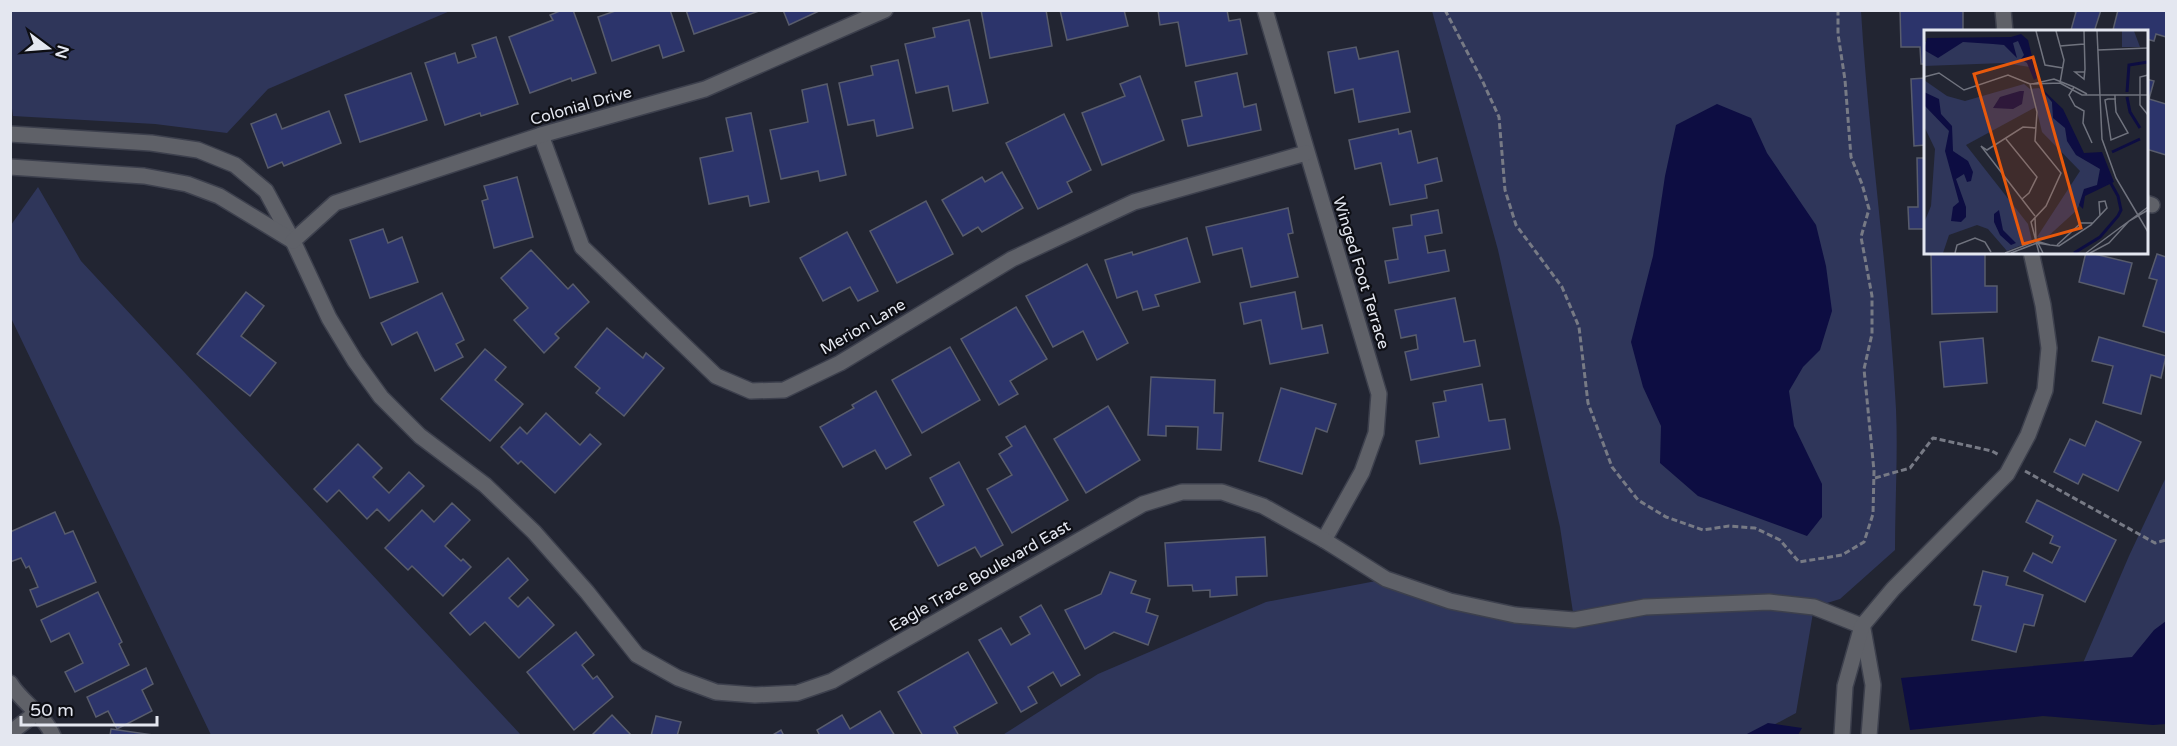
<svg xmlns="http://www.w3.org/2000/svg" width="2177" height="746" font-family="'Varela Round',sans-serif">
<rect width="100%" height="100%" fill="#222532"/>
<!-- green -->
<g fill="#2f365a">
<path d="M 10,11 L 11,10 L 450,11 L 268,89 L 227,133 L 155,124 L 13,116 L 10,94 Z"/>
<path d="M 1432,11 L 1861,11 C 1869,144 1889,276 1896,409 C 1898,455 1895,503 1895,550 L 1840,599 L 1814,607 L 1796,713 L 1753,736 L 1001,736 L 1098,674 L 1266,602 L 1376,581 L 1440,606 L 1574,619 L 1560,527 L 1498,250 Z"/>
<path d="M 38,187 L 81,261 L 521,735 L 211,735 L 11,318 L 11,225 Z"/>
<path d="M 2166,477 L 2166,686 L 2074,684 L 2129,556 Z"/>
</g>
<!-- water -->
<g fill="#0d0d42">
<path d="M 1717,104 L 1751,118 L 1767,153 L 1816,225 L 1826,266 L 1832,311 L 1820,350 L 1803,367 L 1789,391 L 1794,426 L 1822,484 L 1822,517 L 1807,536 L 1698,496 L 1660,463 L 1661,426 L 1643,387 L 1631,342 L 1653,256 L 1665,176 L 1676,125 Z"/>
<path d="M 2166,621 L 2166,724 L 2153,725 L 2043,716 L 1910,730 L 1901,678 L 2132,657 L 2154,630 Z"/>
<path d="M 1768,723 L 1802,728 L 1798,735 L 1745,735 Z"/>
</g>
<!-- building -->
<g fill="#2c346b" stroke="#585c6c" stroke-width="1.5">
<path d="M 562,10 L 573,10 L 596,73 L 572,81 L 571,78 L 530,93 L 509,37 L 553,20 L 550,15 Z"/>
<path d="M 618,10 L 670,10 L 684,51 L 663,58 L 659,45 L 612,61 L 598,17 Z"/>
<path d="M 686,10 L 759,10 L 759,11 L 694,34 Z"/>
<path d="M 783,10 L 821,10 L 789,25 Z"/>
<path d="M 981,10 L 1046,10 L 1052,46 L 990,58 Z"/>
<path d="M 1060,10 L 1124,10 L 1128,26 L 1067,40 Z"/>
<path d="M 1158,10 L 1227,10 L 1229,21 L 1240,19 L 1247,54 L 1186,66 L 1178,22 L 1160,25 Z"/>
<path d="M 1900,10 L 1963,10 L 1963,32 L 1925,32 L 1925,64 L 1921,64 L 1920,47 L 1901,47 Z"/>
<path d="M 2070,10 L 2101,10 L 2094,32 L 2071,30 L 2076,12 Z"/>
<path d="M 2118,10 L 2166,10 L 2166,37 L 2156,34 L 2154,41 L 2146,39 L 2146,32 L 2113,30 Z"/>
<path d="M 969,20 L 988,103 L 953,111 L 948,86 L 916,93 L 905,44 L 935,37 L 933,28 Z"/>
<path d="M 496,37 L 518,104 L 481,116 L 480,113 L 445,125 L 425,63 L 455,53 L 458,63 L 476,57 L 472,45 Z"/>
<path d="M 1356,47 L 1359,59 L 1398,51 L 1410,112 L 1359,122 L 1353,89 L 1335,93 L 1328,52 Z"/>
<path d="M 898,60 L 913,128 L 877,136 L 874,120 L 848,125 L 839,83 L 873,75 L 871,66 Z"/>
<path d="M 411,73 L 427,120 L 360,142 L 345,95 Z"/>
<path d="M 1237,73 L 1244,107 L 1256,104 L 1261,130 L 1188,146 L 1182,120 L 1202,116 L 1195,82 Z"/>
<path d="M 1140,76 L 1164,140 L 1102,165 L 1082,113 L 1125,96 L 1120,84 Z"/>
<path d="M 1925,78 L 1925,145 L 1914,146 L 1911,79 Z"/>
<path d="M 2146,79 L 2154,81 L 2149,99 L 2166,104 L 2166,155 L 2146,149 Z"/>
<path d="M 827,84 L 846,175 L 820,181 L 818,171 L 781,179 L 770,130 L 808,122 L 802,90 Z"/>
<path d="M 329,111 L 341,143 L 284,166 L 282,162 L 268,168 L 251,124 L 276,114 L 282,129 Z"/>
<path d="M 751,113 L 769,202 L 750,206 L 748,196 L 709,204 L 700,158 L 733,151 L 726,118 Z"/>
<path d="M 1064,114 L 1091,170 L 1067,182 L 1072,192 L 1038,209 L 1006,143 Z"/>
<path d="M 1398,129 L 1399,134 L 1411,131 L 1418,163 L 1437,158 L 1442,181 L 1425,185 L 1427,198 L 1390,205 L 1381,163 L 1355,169 L 1349,140 Z"/>
<path d="M 1917,158 L 1925,158 L 1925,229 L 1909,229 L 1908,207 L 1918,207 Z"/>
<path d="M 1002,172 L 1023,208 L 982,232 L 978,227 L 963,236 L 942,200 L 982,177 L 985,182 Z"/>
<path d="M 517,177 L 533,237 L 494,248 L 482,201 L 488,199 L 484,186 Z"/>
<path d="M 926,201 L 953,254 L 897,283 L 870,231 Z"/>
<path d="M 1288,208 L 1293,233 L 1288,234 L 1298,277 L 1251,287 L 1242,248 L 1213,255 L 1206,227 Z"/>
<path d="M 1438,210 L 1442,233 L 1425,236 L 1428,253 L 1445,250 L 1449,271 L 1389,283 L 1385,261 L 1398,259 L 1393,228 L 1412,225 L 1411,215 Z"/>
<path d="M 383,229 L 388,243 L 402,237 L 418,282 L 370,298 L 350,240 Z"/>
<path d="M 847,232 L 878,291 L 858,301 L 850,287 L 823,301 L 800,258 Z"/>
<path d="M 1187,238 L 1200,282 L 1155,295 L 1159,306 L 1143,310 L 1137,291 L 1117,298 L 1105,260 L 1132,252 L 1133,255 Z"/>
<path d="M 531,250 L 568,289 L 573,284 L 589,302 L 555,334 L 559,338 L 544,353 L 514,320 L 528,308 L 501,278 Z"/>
<path d="M 1931,252 L 1985,252 L 1985,286 L 1997,286 L 1997,312 L 1932,314 Z"/>
<path d="M 2086,252 L 2132,263 L 2124,294 L 2079,282 Z"/>
<path d="M 2157,254 L 2166,257 L 2166,333 L 2143,326 L 2157,280 L 2149,278 Z"/>
<path d="M 1087,264 L 1128,343 L 1097,360 L 1083,331 L 1053,347 L 1026,296 Z"/>
<path d="M 246,292 L 264,306 L 241,336 L 276,363 L 250,396 L 197,354 Z"/>
<path d="M 1295,292 L 1302,329 L 1322,325 L 1328,353 L 1270,364 L 1261,320 L 1244,324 L 1240,303 Z"/>
<path d="M 442,293 L 464,340 L 456,344 L 463,357 L 435,371 L 417,332 L 392,345 L 381,323 Z"/>
<path d="M 1455,298 L 1464,342 L 1475,340 L 1480,366 L 1411,380 L 1405,352 L 1418,349 L 1416,335 L 1401,338 L 1395,310 Z"/>
<path d="M 1016,307 L 1047,359 L 1010,381 L 1018,394 L 999,405 L 961,339 Z"/>
<path d="M 607,328 L 643,358 L 646,353 L 664,368 L 624,416 L 596,393 L 600,388 L 575,367 Z"/>
<path d="M 2099,337 L 2166,356 L 2161,378 L 2151,375 L 2141,414 L 2103,403 L 2113,366 L 2092,361 Z"/>
<path d="M 1983,338 L 1987,383 L 1944,387 L 1940,342 Z"/>
<path d="M 950,347 L 980,400 L 922,433 L 892,380 Z"/>
<path d="M 485,349 L 506,367 L 495,380 L 523,404 L 490,441 L 441,399 Z"/>
<path d="M 1151,377 L 1215,380 L 1214,413 L 1223,413 L 1221,450 L 1197,449 L 1198,427 L 1166,426 L 1166,436 L 1148,435 Z"/>
<path d="M 1482,384 L 1489,421 L 1505,419 L 1510,449 L 1420,464 L 1416,441 L 1439,437 L 1433,403 L 1446,401 L 1444,391 Z"/>
<path d="M 1281,388 L 1336,404 L 1327,432 L 1316,428 L 1302,474 L 1259,461 Z"/>
<path d="M 876,391 L 911,455 L 886,469 L 875,450 L 843,467 L 820,427 L 854,408 L 852,405 Z"/>
<path d="M 1108,406 L 1140,460 L 1086,493 L 1054,439 Z"/>
<path d="M 546,413 L 580,445 L 590,434 L 601,444 L 555,493 L 521,461 L 518,464 L 501,447 L 520,427 L 527,434 Z"/>
<path d="M 2096,421 L 2141,442 L 2118,491 L 2083,474 L 2078,484 L 2054,472 L 2070,439 L 2085,446 Z"/>
<path d="M 1025,426 L 1068,500 L 1012,533 L 987,489 L 1012,475 L 999,454 L 1012,446 L 1006,437 Z"/>
<path d="M 358,444 L 382,468 L 373,477 L 389,493 L 409,472 L 424,486 L 389,521 L 377,509 L 367,519 L 339,490 L 327,502 L 314,489 Z"/>
<path d="M 959,462 L 1003,545 L 981,557 L 975,547 L 938,566 L 914,522 L 944,505 L 930,478 Z"/>
<path d="M 2037,500 L 2116,540 L 2085,602 L 2024,571 L 2033,553 L 2052,563 L 2060,547 L 2050,543 L 2053,536 L 2026,522 Z"/>
<path d="M 452,503 L 470,520 L 445,546 L 461,561 L 463,559 L 471,567 L 443,596 L 412,566 L 408,570 L 385,548 L 422,510 L 434,522 Z"/>
<path d="M 55,512 L 65,534 L 73,531 L 96,582 L 37,607 L 30,590 L 38,587 L 29,566 L 26,568 L 21,558 L 10,562 L 10,532 Z"/>
<path d="M 1265,537 L 1267,576 L 1236,577 L 1237,595 L 1210,597 L 1210,590 L 1193,591 L 1192,585 L 1168,586 L 1165,543 Z"/>
<path d="M 508,558 L 528,580 L 509,598 L 518,607 L 528,597 L 554,625 L 519,658 L 485,622 L 470,635 L 450,613 Z"/>
<path d="M 1983,571 L 2008,577 L 2006,585 L 2043,595 L 2034,626 L 2024,624 L 2016,652 L 1972,640 L 1981,606 L 1974,605 Z"/>
<path d="M 1110,572 L 1136,581 L 1131,593 L 1150,599 L 1146,612 L 1158,616 L 1148,645 L 1114,632 L 1085,649 L 1065,610 L 1101,594 Z"/>
<path d="M 98,592 L 122,642 L 119,644 L 129,665 L 75,692 L 65,672 L 83,663 L 69,633 L 51,642 L 41,620 Z"/>
<path d="M 1041,605 L 1080,675 L 1061,686 L 1053,672 L 1028,687 L 1037,703 L 1021,712 L 979,640 L 1001,628 L 1011,645 L 1030,634 L 1020,617 Z"/>
<path d="M 576,632 L 594,655 L 582,665 L 593,679 L 597,676 L 613,697 L 574,730 L 527,672 Z"/>
<path d="M 968,652 L 997,703 L 954,727 L 959,736 L 923,736 L 898,692 Z"/>
<path d="M 146,668 L 153,684 L 142,690 L 152,711 L 117,729 L 108,711 L 96,717 L 87,697 Z"/>
<path d="M 880,711 L 895,736 L 820,736 L 817,730 L 842,715 L 850,729 Z"/>
<path d="M 612,715 L 632,736 L 591,736 Z"/>
<path d="M 656,716 L 681,722 L 677,736 L 651,736 Z"/>
<path d="M 111,729 L 160,736 L 110,736 Z"/>
<path d="M 781,730 L 784,736 L 771,736 Z"/>
</g>
<g fill="none" stroke-linecap="round" stroke-linejoin="round">
<defs>
<g id="street">
<path d="M 1265,10 L 1379,394 L 1376,433 L 1362,472 L 1324,540"/>
<path d="M 2003,10 L 2005,32"/>
<path d="M 10,134 L 151,143 L 198,150 L 235,165 L 266,191 L 293,241 L 329,318 L 355,361 L 381,397 L 420,436 L 485,485 L 534,532 L 587,592 L 637,655 L 678,678 L 716,692 L 755,695 L 797,693 L 832,681 L 1143,504 L 1182,492 L 1222,492 L 1263,506 L 1324,540 L 1386,579 L 1450,601 L 1515,615 L 1574,620 L 1645,607 L 1769,602 L 1814,607 L 1862,626"/>
<path d="M 541,135 L 582,247 L 716,376 L 751,391 L 784,390 L 840,363 L 1012,259 L 1134,202 L 1306,153"/>
<path d="M 10,167 L 144,176 L 187,184 L 219,196 L 293,241"/>
<path d="M 2146,203 L 2152,205"/>
<path d="M 293,241 L 335,203 L 541,135 L 705,89 L 885,10"/>
<path d="M 1863,629 L 1873,685 L 1869,736"/>
<path d="M 10,683 C 22,703 44,714 53,736"/>
<path d="M 10,733 L 36,713"/>
<path d="M 1842,736 L 1845,686 L 1862,626 L 1893,589 L 2007,474 L 2028,435 L 2045,390 L 2049,348 L 2043,305 L 2031,252"/>
</g>
</defs>
<!-- street casing -->
<use href="#street" stroke="#3d404d" stroke-width="18"/>
<!-- path -->
<g stroke="#777a85" stroke-width="3" stroke-dasharray="6 3" stroke-linecap="butt">
<path d="M 1445,10 L 1482,80 L 1499,117 L 1505,190 L 1516,225 L 1562,287 L 1579,327 L 1588,403 L 1612,467 L 1638,500 L 1666,517 L 1703,530 L 1729,526 L 1755,528 L 1780,540 L 1799,562 L 1842,555 L 1864,542 L 1873,514 L 1874,471 L 1864,369 L 1872,334 L 1872,296 L 1861,237 L 1869,209 L 1862,184 L 1851,157 L 1845,80 L 1838,34 L 1838,10"/>
<path d="M 2025,471 L 2155,543 L 2166,540"/>
<path d="M 1875,478 L 1910,468 L 1933,438 L 1992,451 L 1999,455"/>
</g>
<!-- street -->
<use href="#street" stroke="#5f6168" stroke-width="15"/>
</g>
<g text-anchor="middle" dominant-baseline="central" stroke-width="4.5" stroke-linejoin="round" paint-order="stroke">
<!-- street labels -->
<g font-size="16" fill="#e4e7f0" stroke="#0d0e14">
<text transform="translate(581 106) rotate(-16)">Colonial Drive</text>
<text transform="translate(1361 273) rotate(73)">Winged Foot Terrace</text>
<text transform="translate(863 327) rotate(-30)">Merion Lane</text>
<text transform="translate(980 576) rotate(-30)">Eagle Trace Boulevard East</text>
</g>
</g>
<!-- overview -->
<g transform="translate(1924 30)">
<rect width="224" height="224" fill="#222532"/>
<path d="M 198,1 L 210,1 L 216,17 L 198,17 ZM 99,10 L 106,37 L 80,33 L 0,36 L 0,12 ZM 0,50 L 23,66 L 41,71 L 100,54 L 106,59 L 115,58 L 128,72 L 130,88 L 144,97 L 161,130 L 180,136 L 177,153 L 159,166 L 153,180 L 120,210 L 113,207 L 156,141 L 118,102 L 112,77 L 42,115 L 104,194 L 108,211 L 83,221 L 64,199 L 53,195 L 25,205 L 19,223 L 0,223 L 0,193 L 7,176 L 11,119 L 0,96 Z" fill="#2f365a"/>
<path d="M 97,4 L 104,10 L 113,48 L 110,50 L 103,33 L 97,29 L 100,25 L 94,11 L 89,13 L 93,28 L 80,15 L 69,14 L 39,12 L 14,28 L 0,20 L 3,8 L 87,7 ZM 116,57 L 139,79 L 160,123 L 178,122 L 190,152 L 161,166 L 159,179 L 155,175 L 160,159 L 173,155 L 176,139 L 152,125 L 143,111 L 141,98 L 129,88 L 128,72 ZM 96,61 L 100,61 L 98,74 L 89,79 L 69,78 L 76,67 ZM 0,62 L 15,69 L 17,84 L 28,96 L 29,121 L 44,131 L 49,142 L 47,151 L 43,152 L 40,144 L 32,149 L 42,177 L 42,187 L 37,192 L 27,191 L 29,177 L 35,172 L 21,121 L 25,101 L 0,75 ZM 75,180 L 79,200 L 92,213 L 87,215 L 76,205 L 70,192 L 70,184 Z" fill="#0d0d42"/>
<path fill="none" stroke="#0d0d42" stroke-width="3" d="M 203,62 L 205,35 L 224,32M 203,67 L 206,82 L 216,98M 188,122 L 216,109M 150,223 L 176,207 L 194,186 L 197,180 L 194,166 L 185,150"/>
<path fill="none" stroke="#70737e" stroke-width="1.5" d="M 112,1 L 121,35 L 139,38M 132,1 L 140,30 L 136,53M 173,1 L 178,109 L 192,148 L 224,202M 136,16 L 160,14M 174,20 L 224,18M 160,42 L 151,42 L 160,49 L 161,39 L 160,1M 224,45 L 216,47 L 216,75 L 224,85M 0,47 L 15,43 L 40,60 L 84,45 L 106,54 L 136,53 L 158,65 L 224,65M 106,54 L 113,82 L 111,111 L 137,143 L 122,176 L 107,192 L 115,223M 108,54 L 130,49 L 150,57M 163,64 L 150,57 L 145,65 L 151,76 L 160,81 L 159,93 L 168,113M 191,65 L 191,69 L 192,82 L 204,103 L 187,110 L 181,70 L 184,69 L 192,69M 82,109 L 113,147 L 105,163 L 98,169M 111,186 L 57,116 L 63,120 L 99,97 L 112,98M 111,188 L 112,209 L 119,223M 126,215 L 135,216 L 167,195 L 183,178 L 181,171 L 175,172 L 176,186M 133,215 L 157,193 L 169,193M 31,223 L 33,215 L 51,208 L 61,212 L 67,222M 81,223 L 112,211 L 126,215 L 113,213 L 87,223M 162,223 L 224,177M 166,223 L 185,213 L 205,191 L 224,180"/>
<path fill="#e8590c" fill-opacity="0.15" stroke="#e8590c" stroke-width="3" d="M 109,27 L 157,198 L 99,214 L 50,44 Z"/>
<rect width="224" height="224" fill="none" stroke="#e4e7f0" stroke-width="3"/>
</g>
<!-- border -->
<rect width="2177" height="746" fill="none" stroke="#e4e7f0" stroke-width="24"/>
<!-- north arrow -->
<g transform="translate(48 48) rotate(106)" stroke="#0d0e14" stroke-width="4.5" paint-order="stroke">
<path d="M0-4.5L10 22L0 15L-10 22Z" fill="#e4e7f0"/>
<text y="-9" font-size="16" font-weight="bold" text-anchor="middle" fill="#e4e7f0">N</text>
</g>
<!-- scale -->
<path d="M21 716v9h136v-9" fill="none" stroke="#e4e7f0" stroke-width="3"/>
<text x="30" y="716" font-size="18" fill="#e4e7f0" stroke="#0d0e14" stroke-width="4.5" paint-order="stroke">50 m</text>
</svg>
